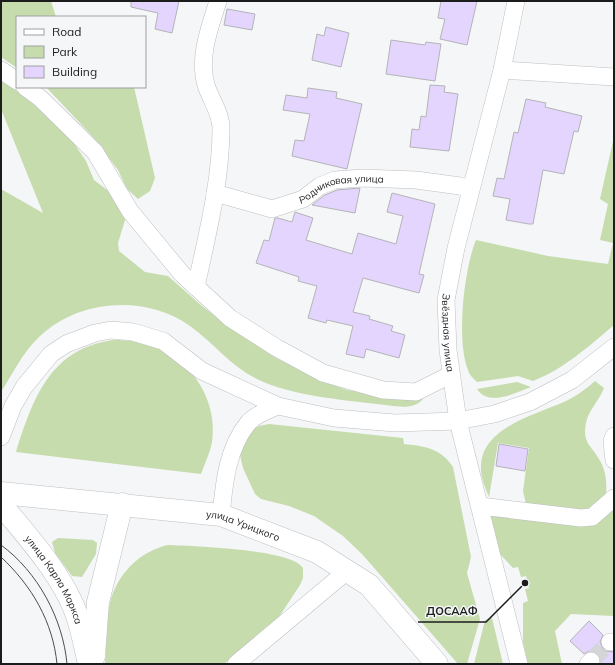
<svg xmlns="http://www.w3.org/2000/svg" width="615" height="665" font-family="Mulish,sans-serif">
<rect width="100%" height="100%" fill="#f4f6f8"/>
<!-- green -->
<g fill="#c6dcad">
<path d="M 1,1 L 51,1 L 56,17 L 17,17 L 17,68 L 1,57 Z"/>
<path d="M 1,78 L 64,129 L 86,161 L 94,180 L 111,193 L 126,217 L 118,243 L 119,251 L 145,272 L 168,276 L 202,306 L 224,323 L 276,358 L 320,380 L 347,390 L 371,394 L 427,391 C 425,394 424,399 421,401 C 411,411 390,405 377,404 C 341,400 291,395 259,380 C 231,367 214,343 190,326 C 146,294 78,299 39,337 C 23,352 13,373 1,392 L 1,189 L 43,213 L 1,109 Z"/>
<path d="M 46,87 L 134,87 L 155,178 L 150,191 L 138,199 L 127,189 L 118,170 L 93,137 Z"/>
<path d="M 614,137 L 614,325 C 589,346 564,369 533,381 L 518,376 L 477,382 C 474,379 469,375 468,370 C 456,340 464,269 476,240 L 548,256 L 608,264 L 613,243 L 600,240 L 608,204 L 600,199 Z"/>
<path d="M 113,340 C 129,340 146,342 161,349 C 195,365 218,404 212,442 C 210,453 205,463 201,474 L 16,452 C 33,398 50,349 113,340 Z"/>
<path d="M 595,381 L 604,388 C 599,401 588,411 586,423 C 582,443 591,445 599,459 C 606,470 607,483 606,495 L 588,513 L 526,504 L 523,491 L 529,448 L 498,443 L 489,497 C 485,487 480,476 481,465 C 483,427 537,414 564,402 C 575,397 586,389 595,381 Z"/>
<path d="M 517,382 L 531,387 C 515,393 489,407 477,389 Z"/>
<path d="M 269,424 L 403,438 L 404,444 C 424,446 441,448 453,467 L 471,557 L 467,573 L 480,619 L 467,664 L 458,664 L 362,554 L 343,536 L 314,516 L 289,506 L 261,499 L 255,494 L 243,468 L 240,455 L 251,430 L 259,426 Z"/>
<path d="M 614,506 L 614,616 L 571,614 L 555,631 L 562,664 L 528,664 L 523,642 L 523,603 L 528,601 L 525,589 L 529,588 L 526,576 L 521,577 L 518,567 L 513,568 L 499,553 L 489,513 L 564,522 Z"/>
<path d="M 58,538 L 93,540 L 97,543 L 96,554 L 82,577 L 72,576 L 55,553 L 52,542 Z"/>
<path d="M 168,545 C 191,546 292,549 303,568 L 303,578 L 300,585 L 277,620 L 224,664 L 105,664 C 107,643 105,619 111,599 C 119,572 141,551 168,545 Z"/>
<path d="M 492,618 L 503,664 L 474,664 L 485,620 Z"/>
</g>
<!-- building -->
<g fill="#e4d5ff" stroke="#b4b4b6">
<path d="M 131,1 L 179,1 L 172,33 L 155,29 L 158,13 L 131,7 Z"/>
<path d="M 441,1 L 477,1 L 467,45 L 440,39 L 445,19 L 438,18 Z"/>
<path d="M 227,9 L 255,14 L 252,30 L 224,25 Z"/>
<path d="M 326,27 L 349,33 L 341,67 L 312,60 L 317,34 L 324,36 Z"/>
<path d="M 391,40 L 425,45 L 426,42 L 441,44 L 435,81 L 386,74 Z"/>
<path d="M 430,85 L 445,86 L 444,92 L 458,94 L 449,151 L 410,147 L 412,129 L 419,130 L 421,116 L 426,117 Z"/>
<path d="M 308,88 L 337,92 L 336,98 L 362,104 L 347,169 L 292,156 L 295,140 L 304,141 L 310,114 L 283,110 L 286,95 L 307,98 Z"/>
<path d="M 526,99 L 546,103 L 545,107 L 582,116 L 578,132 L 574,131 L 564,174 L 543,170 L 533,224 L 529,224 L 506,220 L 510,199 L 493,196 L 497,178 L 504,179 L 514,132 L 518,133 Z"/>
<path d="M 360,188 L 355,213 L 312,205 L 325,195 L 337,190 Z"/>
<path d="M 392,193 L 435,204 L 419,274 L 424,275 L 419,293 L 363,278 L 353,312 L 370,316 L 369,319 L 393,326 L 391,331 L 405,335 L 399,358 L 366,349 L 364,358 L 346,354 L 353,326 L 327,320 L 326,323 L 308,318 L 317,286 L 298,281 L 299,277 L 256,263 L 264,240 L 269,241 L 275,218 L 278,218 L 292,222 L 295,212 L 313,218 L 306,240 L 352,254 L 358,233 L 396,244 L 403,216 L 387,212 Z"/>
<path d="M 499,444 L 528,449 L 525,471 L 496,466 Z"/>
<path d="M 589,621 L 603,635 L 600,642 L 602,647 L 605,651 L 614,652 L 614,664 L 600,664 L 601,659 L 598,654 L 589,651 L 584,654 L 570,641 Z"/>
</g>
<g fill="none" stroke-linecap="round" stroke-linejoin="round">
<!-- minor-tunnel -->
<path stroke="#d4d5d7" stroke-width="17" stroke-dasharray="17 8" stroke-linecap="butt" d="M 591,661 L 610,642"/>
<defs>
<g id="minor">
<path id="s1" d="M 516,1 L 502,70 L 456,248 L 446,300 L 448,350 L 458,421 L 519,664"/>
<path d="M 1,70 L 17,81"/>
<path d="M 502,70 L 614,77"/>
<path d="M 25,87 L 40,98 L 95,152 L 130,211 L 158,245 L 182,274 L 230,318 L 277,348 L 323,373 L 383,390 L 416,392 L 450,375"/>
<path id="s2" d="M 215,193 L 272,209 L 303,199 L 320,186 L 335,180 L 363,178 L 416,180 L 460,186 L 470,189"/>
<path d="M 196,287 C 207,235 221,182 221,128 C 221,113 210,98 206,85 C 198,57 210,27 218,1"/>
<path d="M 614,436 L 612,441 L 614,460"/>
<path d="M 1,437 L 13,406 L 24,387 L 51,354 L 66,344 L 95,333 L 111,330 L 133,332 L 163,341 L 202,371 L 278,406 L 334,418 L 395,423 L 458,421 L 494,414 L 530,402 L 572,380 L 614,347"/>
<path d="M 480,506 L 581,518 L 592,517 L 614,498"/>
<path d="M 221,515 C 224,484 227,449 248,423 C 255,415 268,410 278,406"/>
<path d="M 610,642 L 614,642"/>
<path d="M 236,664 L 347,571"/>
<path d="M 588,664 L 591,661"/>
</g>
<g id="major">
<path id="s3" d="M 1,493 L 221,515 L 317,552 L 369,585 L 437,664"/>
<path id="s4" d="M 1,504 C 25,534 53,564 70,599 C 80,619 84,642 89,664"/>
<path d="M 94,656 L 98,602 L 122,504"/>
</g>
</defs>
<!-- minor casing -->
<use href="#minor" stroke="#bdbfc1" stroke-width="18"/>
<!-- major casing -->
<use href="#major" stroke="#bdbfc1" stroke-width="23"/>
<!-- minor -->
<use href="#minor" stroke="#fff" stroke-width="17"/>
<!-- major -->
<use href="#major" stroke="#fff" stroke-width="22"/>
<!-- tram -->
<g stroke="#4d4d4e" stroke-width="1">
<path d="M 1,545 C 38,572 63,619 67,664"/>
<path d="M 1,557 C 32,586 53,622 57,664"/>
</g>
</g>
<g text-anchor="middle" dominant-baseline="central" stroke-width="3" stroke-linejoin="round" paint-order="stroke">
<!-- street labels -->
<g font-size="10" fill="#1c1c1d" stroke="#f4f6f8">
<text stroke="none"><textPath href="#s2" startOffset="133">Родниковая улица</textPath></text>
<text stroke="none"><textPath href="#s1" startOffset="340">Звёздная улица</textPath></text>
<text stroke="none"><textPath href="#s3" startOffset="245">улица Урицкого</textPath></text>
<text stroke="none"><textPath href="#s4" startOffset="93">улица Карла Маркса</textPath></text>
</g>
</g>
<!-- callouts -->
<path fill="none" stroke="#1c1c1d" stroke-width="1.5" d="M525 583L486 622H418"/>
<circle fill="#1c1c1d" stroke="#f4f6f8" stroke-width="1.5" cx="525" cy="583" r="4"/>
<g font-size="11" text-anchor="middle" font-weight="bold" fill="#1c1c1d" stroke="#f4f6f8" stroke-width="3" stroke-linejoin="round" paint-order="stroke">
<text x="452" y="615">ДОСААФ</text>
</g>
<!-- border -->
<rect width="615" height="665" fill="none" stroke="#1c1c1d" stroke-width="4"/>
<!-- legend -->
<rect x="16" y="16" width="130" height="72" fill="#f4f6f8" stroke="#9e9fa0"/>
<rect x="24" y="29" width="20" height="6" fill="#ffffff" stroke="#9e9fa0"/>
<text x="52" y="36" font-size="12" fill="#1c1c1d">Road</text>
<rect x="24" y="46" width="20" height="12" fill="#c6dcad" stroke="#9e9fa0"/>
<text x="52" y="56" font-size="12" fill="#1c1c1d">Park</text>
<rect x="24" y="66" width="20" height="12" fill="#e4d5ff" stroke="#9e9fa0"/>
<text x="52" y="76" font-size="12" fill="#1c1c1d">Building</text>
</svg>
